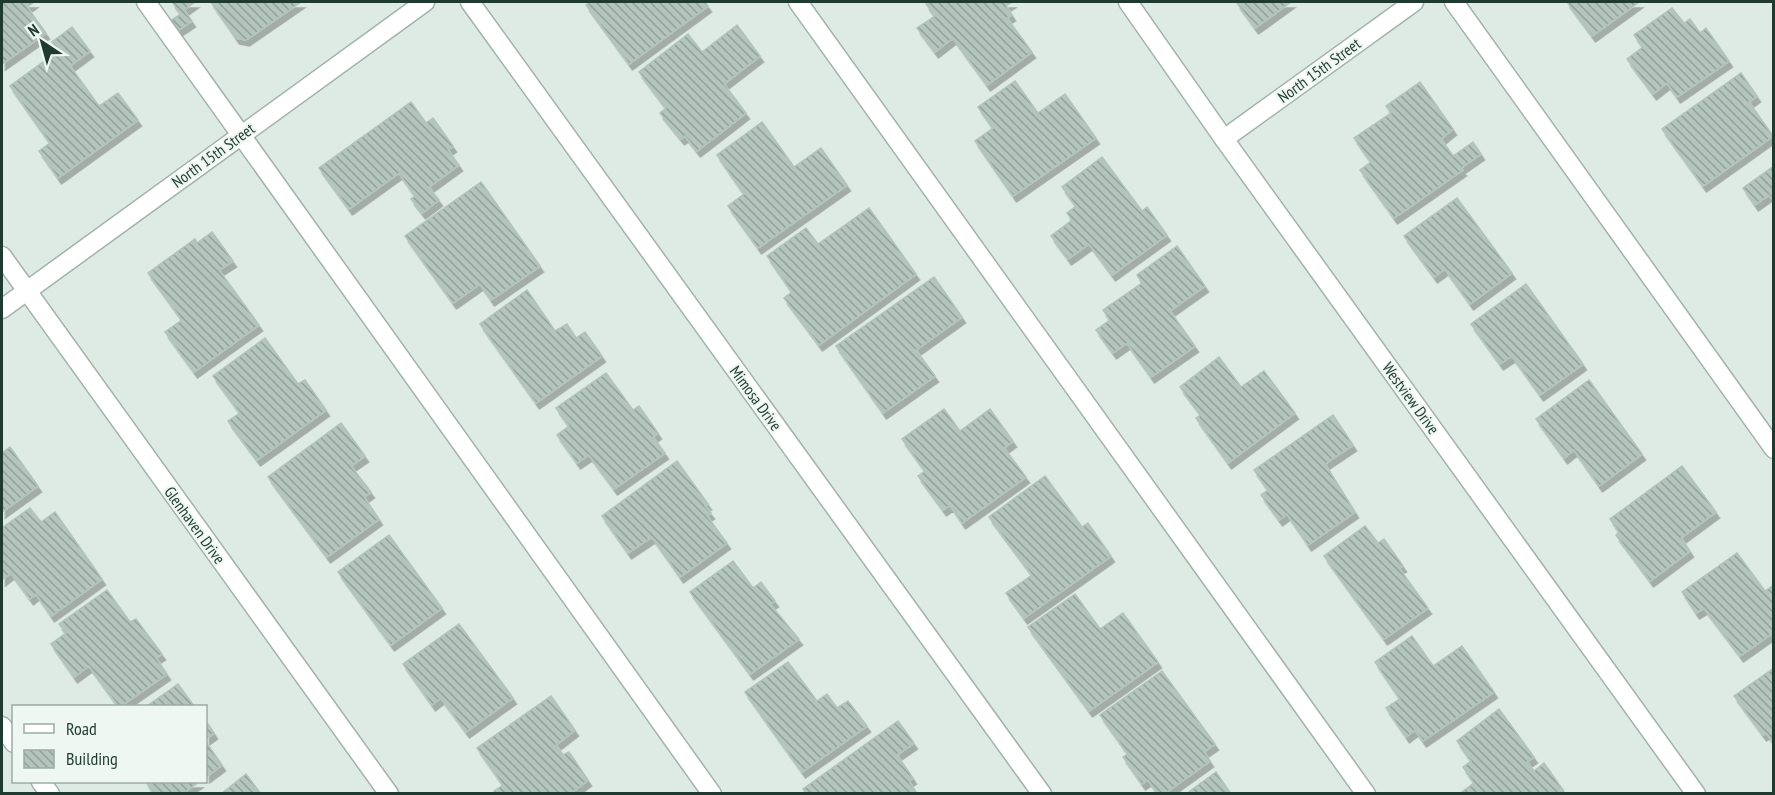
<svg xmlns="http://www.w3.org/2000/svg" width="1775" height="795" font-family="'PT Sans Narrow',sans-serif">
<defs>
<pattern id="building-back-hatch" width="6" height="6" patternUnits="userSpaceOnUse" patternTransform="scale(1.5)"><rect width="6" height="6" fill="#b4c5bd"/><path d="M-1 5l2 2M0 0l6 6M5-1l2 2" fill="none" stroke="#92a19a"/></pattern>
<filter id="shadow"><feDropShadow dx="3.5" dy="6" stdDeviation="0" flood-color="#0004"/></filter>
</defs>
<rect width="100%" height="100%" fill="#deebe4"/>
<!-- building -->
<g fill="url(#building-back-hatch)" stroke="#b1c4bb" stroke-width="1.5" filter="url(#shadow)">
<path d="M 2,2 L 34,2 L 27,7 L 46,33 L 2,64 Z"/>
<path d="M 172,2 L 195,2 L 184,10 L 192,21 L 177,31 L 170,21 L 181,14 Z"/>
<path d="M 211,2 L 301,2 L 246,40 L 236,38 Z"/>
<path d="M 590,2 L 705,2 L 708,6 L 629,64 L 586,5 Z"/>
<path d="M 929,2 L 1012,2 L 1006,6 L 1012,15 L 1007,18 L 1032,52 L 987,85 L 953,38 L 935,52 L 917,28 L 935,16 L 926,4 Z"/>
<path d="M 1239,2 L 1291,2 L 1255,28 L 1237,3 Z"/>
<path d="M 1567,2 L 1639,2 L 1592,36 Z"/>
<path d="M 1672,8 L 1684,23 L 1690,19 L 1700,33 L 1706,28 L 1729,61 L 1677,97 L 1667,83 L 1653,94 L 1627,59 L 1643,47 L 1634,35 Z"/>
<path d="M 737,25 L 760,56 L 724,84 L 746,113 L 697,151 L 685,136 L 681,139 L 660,113 L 666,108 L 639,72 L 688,34 L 702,52 Z"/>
<path d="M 72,27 L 90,51 L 70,66 L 99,106 L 118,93 L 138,120 L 58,178 L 39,151 L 50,143 L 10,86 L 58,51 L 52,42 Z"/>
<path d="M 1741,73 L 1757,96 L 1749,102 L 1773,136 L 1703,186 L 1662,129 Z"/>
<path d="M 1015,81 L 1038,113 L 1065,94 L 1096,138 L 1013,196 L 975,141 L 993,128 L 978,107 Z"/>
<path d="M 1420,82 L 1453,129 L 1441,139 L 1453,156 L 1473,142 L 1481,154 L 1461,168 L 1463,170 L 1394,218 L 1360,170 L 1371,162 L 1354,138 L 1391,113 L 1386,106 Z"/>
<path d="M 411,102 L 426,123 L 433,118 L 453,146 L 448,150 L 459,165 L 429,187 L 439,200 L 422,213 L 411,199 L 415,196 L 399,173 L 349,209 L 319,168 Z"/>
<path d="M 762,122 L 794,167 L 821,148 L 847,185 L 758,248 L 728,206 L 744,194 L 717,155 Z"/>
<path d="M 1102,157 L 1142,211 L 1147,207 L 1167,235 L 1112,275 L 1089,244 L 1068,259 L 1051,236 L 1072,220 L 1067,213 L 1076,206 L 1062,187 Z"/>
<path d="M 1774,166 L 1774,201 L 1769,195 L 1755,205 L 1743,188 Z"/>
<path d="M 481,182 L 540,266 L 491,300 L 480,284 L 453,303 L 405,236 Z"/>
<path d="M 1457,198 L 1512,273 L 1470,304 L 1445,269 L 1434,277 L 1404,236 Z"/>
<path d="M 869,208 L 916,274 L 819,345 L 784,298 L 792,292 L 767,256 L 806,228 L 818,244 Z"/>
<path d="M 212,232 L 233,261 L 219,270 L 259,325 L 194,372 L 165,332 L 182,320 L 148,273 L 195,239 L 197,243 Z"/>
<path d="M 1177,246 L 1205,286 L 1170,311 L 1195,346 L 1151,377 L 1127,343 L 1113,353 L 1096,330 L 1110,320 L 1103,310 L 1142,283 L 1137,275 Z"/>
<path d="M 934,277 L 962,317 L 916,350 L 935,376 L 883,413 L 836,346 Z"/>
<path d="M 1526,284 L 1583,364 L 1540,395 L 1512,356 L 1500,364 L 1471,324 Z"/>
<path d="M 527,290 L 555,331 L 567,324 L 576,338 L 585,332 L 602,356 L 536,403 L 480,324 Z"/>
<path d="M 265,338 L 298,384 L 305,380 L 326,410 L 257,460 L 228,421 L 240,413 L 213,376 Z"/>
<path d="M 1219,357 L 1241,387 L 1264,371 L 1295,413 L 1228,463 L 1196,418 L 1201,415 L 1180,387 Z"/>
<path d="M 606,373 L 633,410 L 639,406 L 658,433 L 653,437 L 665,453 L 614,489 L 589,455 L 577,463 L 557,435 L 569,426 L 556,408 Z"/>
<path d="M 1589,380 L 1642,454 L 1599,486 L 1574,450 L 1564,458 L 1536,419 Z"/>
<path d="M 944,409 L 960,431 L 990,409 L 1013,441 L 1004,448 L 1026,477 L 962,523 L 950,505 L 943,510 L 918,476 L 925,471 L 902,439 Z"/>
<path d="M 1333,415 L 1353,445 L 1325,464 L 1355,512 L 1308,545 L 1287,514 L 1279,520 L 1261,495 L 1268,490 L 1254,470 Z"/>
<path d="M 341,423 L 365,456 L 351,466 L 371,492 L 364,497 L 379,519 L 327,557 L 268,477 Z"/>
<path d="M 10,447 L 38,486 L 2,512 L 2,453 Z"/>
<path d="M 677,461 L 708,504 L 705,506 L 711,513 L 707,516 L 727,543 L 680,577 L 652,537 L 628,553 L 602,516 Z"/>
<path d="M 1682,466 L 1716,512 L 1681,538 L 1690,551 L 1650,581 L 1616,535 L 1619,532 L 1610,519 Z"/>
<path d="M 1045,476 L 1082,527 L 1088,523 L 1111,556 L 1024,618 L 1006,593 L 1032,575 L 989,517 Z"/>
<path d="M 30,508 L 41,522 L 55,512 L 102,579 L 51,616 L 36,594 L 30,599 L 11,573 L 2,580 L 2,528 Z"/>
<path d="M 1365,526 L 1378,543 L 1384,539 L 1403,566 L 1399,568 L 1428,608 L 1384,639 L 1324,556 Z"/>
<path d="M 389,535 L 442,608 L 391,645 L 338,572 Z"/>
<path d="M 1737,553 L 1765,591 L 1774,585 L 1774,632 L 1740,656 L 1704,608 L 1696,613 L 1682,592 Z"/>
<path d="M 733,561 L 753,588 L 761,582 L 775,601 L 770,604 L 799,639 L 750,674 L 690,592 Z"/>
<path d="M 107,590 L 130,622 L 136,619 L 162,654 L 156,658 L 167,674 L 121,706 L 118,706 L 89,666 L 74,677 L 51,644 L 66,633 L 59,624 Z"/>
<path d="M 1075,594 L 1100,629 L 1123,613 L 1158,662 L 1089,711 L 1028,627 Z"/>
<path d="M 459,624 L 513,698 L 466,732 L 441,698 L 432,705 L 403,664 Z"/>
<path d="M 1412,636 L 1433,666 L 1462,646 L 1494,692 L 1423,741 L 1415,730 L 1406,737 L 1386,708 L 1400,699 L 1375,662 Z"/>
<path d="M 788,662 L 817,701 L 827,694 L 837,708 L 848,701 L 867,726 L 802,772 L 745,692 Z"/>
<path d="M 1774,668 L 1774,743 L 1766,733 L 1763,735 L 1734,696 Z"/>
<path d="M 1162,671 L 1215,744 L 1204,752 L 1210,761 L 1164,794 L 1158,794 L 1148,780 L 1142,784 L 1123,757 L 1128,754 L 1100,715 Z"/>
<path d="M 178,684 L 194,706 L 147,706 Z"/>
<path d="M 551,696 L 575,730 L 556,745 L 563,755 L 569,752 L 588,780 L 570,794 L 495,794 L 494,791 L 503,785 L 477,748 Z"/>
<path d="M 1499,709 L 1534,757 L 1527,762 L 1534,771 L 1544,763 L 1563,790 L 1557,794 L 1459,794 L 1474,783 L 1463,767 L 1471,761 L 1457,741 Z"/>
<path d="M 206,721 L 214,733 L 206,739 Z"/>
<path d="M 898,721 L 914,743 L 897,755 L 913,778 L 909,781 L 917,794 L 806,794 L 803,789 Z"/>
<path d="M 206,742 L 222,765 L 206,777 Z"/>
<path d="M 1216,772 L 1231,794 L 1186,794 Z"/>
<path d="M 246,774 L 261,794 L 221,794 Z"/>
<path d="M 146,782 L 199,782 L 182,794 L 154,794 Z"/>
</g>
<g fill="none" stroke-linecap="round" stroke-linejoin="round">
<defs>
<g id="lane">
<path d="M 146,2 L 712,794"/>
<path d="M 798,2 L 1366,794"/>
<path d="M 1454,2 L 1774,449"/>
<path d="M 2,726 L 14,743"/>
<path d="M 41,782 L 50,794"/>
</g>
<g id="street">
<path d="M 470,2 L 1042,794"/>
<path d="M 1128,2 L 1224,139 L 1696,794"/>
<path d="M 1224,139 L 1414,2"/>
<path d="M 2,256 L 389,794"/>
<path d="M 2,309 L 425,2"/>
</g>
</defs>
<!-- lane casing -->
<use href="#lane" stroke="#a1b3ab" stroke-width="21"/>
<!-- street casing -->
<use href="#street" stroke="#a1b3ab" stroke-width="21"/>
<!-- lane -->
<use href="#lane" stroke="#fff" stroke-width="18"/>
<!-- street -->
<use href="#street" stroke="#fff" stroke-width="18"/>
</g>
<g text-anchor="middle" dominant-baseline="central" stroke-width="4.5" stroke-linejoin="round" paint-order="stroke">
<!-- street labels -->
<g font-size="16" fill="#1f3b31" stroke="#eff7f2">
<text transform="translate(1319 70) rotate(-36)">North 15th Street</text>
<text transform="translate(213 155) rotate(-36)">North 15th Street</text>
<text transform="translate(756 398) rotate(54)">Mimosa Drive</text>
<text transform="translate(1411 398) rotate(54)">Westview Drive</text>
<text transform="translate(195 525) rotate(54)">Glenhaven Drive</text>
</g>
</g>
<!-- border -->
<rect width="1775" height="795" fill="none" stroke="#1f3b31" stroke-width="6"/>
<!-- legend -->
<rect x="12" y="705" width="195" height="78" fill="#eff7f2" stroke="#9caca5" stroke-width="1.5"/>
<rect x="24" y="724" width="30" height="9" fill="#ffffff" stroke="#9caca5" stroke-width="1.5"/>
<text x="66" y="735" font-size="18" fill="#1f3b31">Road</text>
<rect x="24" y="750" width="30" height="18" fill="url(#building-back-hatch)" stroke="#9caca5" stroke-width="1.5"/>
<text x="66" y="765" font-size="18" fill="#1f3b31">Building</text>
<!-- north arrow -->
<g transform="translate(42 42) rotate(324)" stroke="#eff7f2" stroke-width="4.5" paint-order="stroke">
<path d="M0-4.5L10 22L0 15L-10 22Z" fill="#1f3b31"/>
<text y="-9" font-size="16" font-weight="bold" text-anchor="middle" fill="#1f3b31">N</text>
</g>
</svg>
